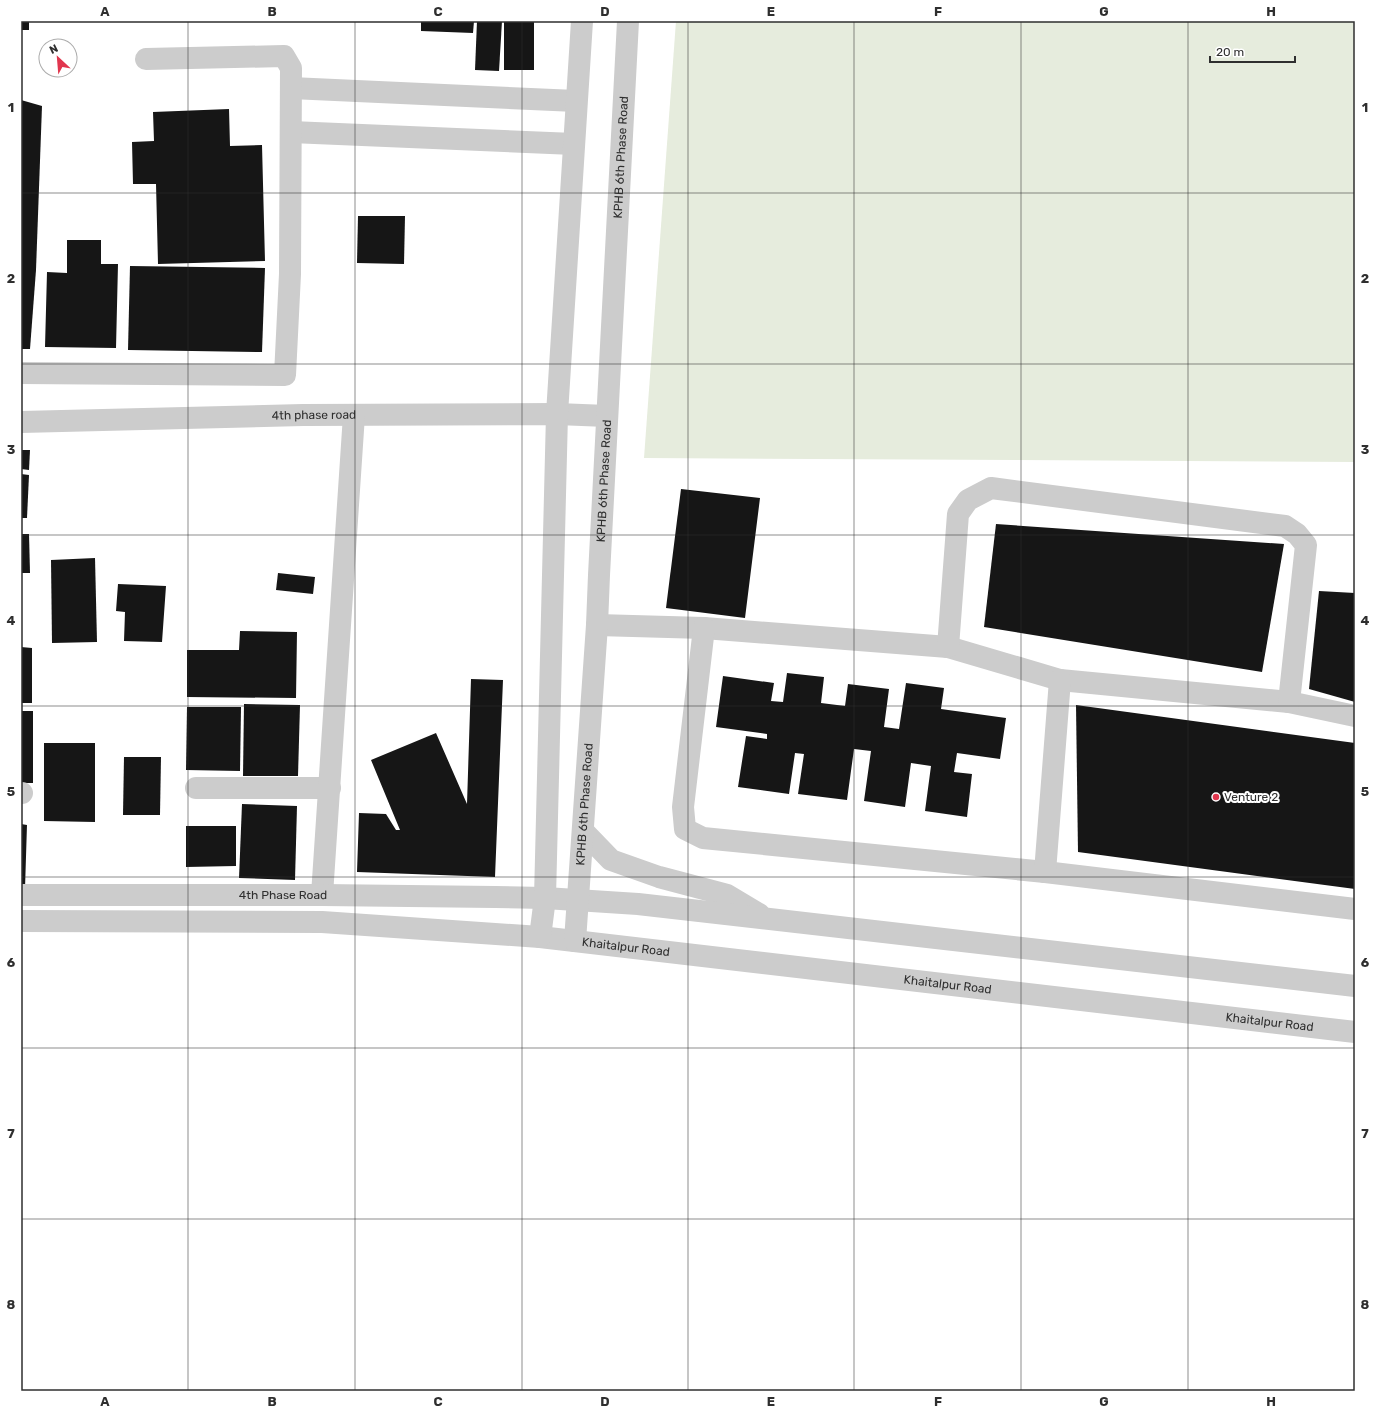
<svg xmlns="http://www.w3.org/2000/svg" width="1376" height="1412" font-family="Rubik,sans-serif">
<rect width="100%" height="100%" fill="#fff"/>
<!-- green -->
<path fill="#e6ecdd" d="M 676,21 L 1355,21 L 1355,462 L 644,458 Z"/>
<!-- building -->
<g fill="#161616">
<rect x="21" y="21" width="8" height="9"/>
<path d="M 421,21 L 474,21 L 473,33 L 421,31 Z"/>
<path d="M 477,21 L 502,21 L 499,71 L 475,70 Z"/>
<rect x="504" y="21" width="30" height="49"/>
<path d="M 21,100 L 42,106 L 36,270 L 30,349 L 21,349 Z"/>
<path d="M 229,109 L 230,146 L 262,145 L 265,261 L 158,264 L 156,184 L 133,184 L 132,142 L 154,141 L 153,112 Z"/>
<path d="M 358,216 L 405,216 L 404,264 L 357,263 Z"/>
<path d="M 67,240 L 101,240 L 101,264 L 118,264 L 116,348 L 45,347 L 47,272 L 67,273 Z"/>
<path d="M 130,266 L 265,268 L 262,352 L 128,350 Z"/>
<path d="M 21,450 L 30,450 L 29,470 L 21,469 Z"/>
<path d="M 21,474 L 29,475 L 27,518 L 21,518 Z"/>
<path d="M 681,489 L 760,498 L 745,618 L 666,608 Z"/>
<path d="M 996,524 L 1284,544 L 1262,672 L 984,627 Z"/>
<path d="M 21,534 L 29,534 L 30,573 L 21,573 Z"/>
<path d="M 95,558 L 97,642 L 52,643 L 51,560 Z"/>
<path d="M 278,573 L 315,577 L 313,594 L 276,590 Z"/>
<path d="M 118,584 L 166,586 L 162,642 L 124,641 L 125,612 L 116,611 Z"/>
<path d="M 1319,591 L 1355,593 L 1355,702 L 1309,689 Z"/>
<path d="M 240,631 L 297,632 L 296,698 L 187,697 L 187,650 L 239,650 Z"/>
<path d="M 21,647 L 32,648 L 32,703 L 21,703 Z"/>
<path d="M 787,673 L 824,677 L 821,703 L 845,706 L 848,684 L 889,689 L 884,727 L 899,729 L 906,683 L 944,688 L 941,709 L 1006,718 L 1000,759 L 957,753 L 954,772 L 972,774 L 967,817 L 925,811 L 931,766 L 911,763 L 905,807 L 864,801 L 871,751 L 854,749 L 847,800 L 798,794 L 804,754 L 795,753 L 789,794 L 738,787 L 746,736 L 767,739 L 767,734 L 716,727 L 723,676 L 774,683 L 771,701 L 783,702 Z"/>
<path d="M 471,679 L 503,680 L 495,877 L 357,872 L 359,813 L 386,814 L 396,830 L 400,830 L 371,760 L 436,733 L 467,804 Z"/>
<path d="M 244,704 L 300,705 L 298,776 L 243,776 Z"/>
<path d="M 1076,705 L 1355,743 L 1355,889 L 1078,852 Z"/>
<path d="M 187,707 L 241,707 L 240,771 L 186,770 Z"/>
<rect x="21" y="711" width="12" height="72"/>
<path d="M 44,743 L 95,743 L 95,822 L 44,821 Z"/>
<path d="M 124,757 L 161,757 L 160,815 L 123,815 Z"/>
<path d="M 242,804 L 297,806 L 295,880 L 239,878 Z"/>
<path d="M 21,824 L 27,825 L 25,888 L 21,887 Z"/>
<path d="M 186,826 L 236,826 L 236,866 L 186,867 Z"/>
</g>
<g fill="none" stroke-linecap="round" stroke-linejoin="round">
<!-- minor -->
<g stroke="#ccc" stroke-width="22">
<path d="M 291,88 L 576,101"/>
<path d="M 291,132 L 574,144"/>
<path d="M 21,373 L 285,375 L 290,274 L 291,68 L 284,56 L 146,59"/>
<path id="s1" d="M 21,422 L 303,415 L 557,414 L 607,416"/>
<path d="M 597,625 L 704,628 L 948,647 L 1060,680 L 1289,702 L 1355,716"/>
<path d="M 704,628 L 683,807 L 685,829 L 703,838 L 1045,872 L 1355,909"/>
<path d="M 948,647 L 958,514 L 968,500 L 991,488 L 1285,526 L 1297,534 L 1306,545 L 1289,702"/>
<path d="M 196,788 L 330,788"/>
<path d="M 21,793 L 22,793"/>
<path d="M 1045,872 L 1060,680"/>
<path d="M 322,895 L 354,415"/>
</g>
<!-- tertiary -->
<g stroke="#ccc" stroke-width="22">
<path d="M 583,831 L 611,860 L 659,877 L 727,895 L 759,914"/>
<path id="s2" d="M 21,895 L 322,895 L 495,897 L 545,898 L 638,904 L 1355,986"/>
<path id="s3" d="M 21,921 L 322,922 L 540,937 L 1355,1032"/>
<path d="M 540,937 L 545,898 L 557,414 L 582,21"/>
<path id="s4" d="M 575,941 L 597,625 L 599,575 L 628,21"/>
</g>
</g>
<!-- grid -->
<path fill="none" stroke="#2f2f2f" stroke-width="1" stroke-opacity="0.55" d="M 188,21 L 188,1391M 355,21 L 355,1391M 522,21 L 522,1391M 688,21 L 688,1391M 854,21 L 854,1391M 1021,21 L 1021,1391M 1188,21 L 1188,1391M 21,193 L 1355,193M 21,364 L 1355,364M 21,535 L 1355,535M 21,706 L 1355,706M 21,877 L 1355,877M 21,1048 L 1355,1048M 21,1219 L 1355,1219"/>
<!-- markers -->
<circle fill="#e1364e" stroke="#fff" stroke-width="1.5" cx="1216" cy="797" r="4"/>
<g text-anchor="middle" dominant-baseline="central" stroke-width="4" stroke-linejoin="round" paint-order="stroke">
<!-- street labels -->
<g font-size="12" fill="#2f2f2f" stroke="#fff">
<text stroke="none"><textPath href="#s4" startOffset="785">KPHB 6th Phase Road</textPath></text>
<text stroke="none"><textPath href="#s1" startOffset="293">4th phase road</textPath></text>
<text stroke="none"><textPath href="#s4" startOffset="461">KPHB 6th Phase Road</textPath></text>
<text stroke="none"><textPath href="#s4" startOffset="137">KPHB 6th Phase Road</textPath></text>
<text stroke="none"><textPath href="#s2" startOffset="262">4th Phase Road</textPath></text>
<text stroke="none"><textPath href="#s3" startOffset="606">Khaitalpur Road</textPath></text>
<text stroke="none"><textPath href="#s3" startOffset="930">Khaitalpur Road</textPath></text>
<text stroke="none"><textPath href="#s3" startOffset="1254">Khaitalpur Road</textPath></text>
</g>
<!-- poi labels -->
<g font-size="12" fill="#2f2f2f" stroke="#fff" text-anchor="start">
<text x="1224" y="797">Venture 2</text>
</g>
</g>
<!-- border -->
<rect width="1376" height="1412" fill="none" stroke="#ffffff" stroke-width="44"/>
<!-- north arrow -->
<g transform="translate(58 58) rotate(334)"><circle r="19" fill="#ffffff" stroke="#acacac"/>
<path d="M0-3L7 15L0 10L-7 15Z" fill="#e1364e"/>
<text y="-6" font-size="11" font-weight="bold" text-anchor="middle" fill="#2f2f2f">N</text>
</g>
<!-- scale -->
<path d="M1210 56v6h85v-6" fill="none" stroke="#2f2f2f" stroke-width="2"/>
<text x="1216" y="56" font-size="12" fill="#2f2f2f" stroke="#ffffff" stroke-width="3" paint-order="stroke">20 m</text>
<rect x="22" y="22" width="1332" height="1368" fill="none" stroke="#2f2f2f" stroke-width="1.5"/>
<g font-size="13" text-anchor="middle" font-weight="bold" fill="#2f2f2f">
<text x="105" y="16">A</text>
<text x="272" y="16">B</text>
<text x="438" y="16">C</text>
<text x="605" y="16">D</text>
<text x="771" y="16">E</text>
<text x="938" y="16">F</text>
<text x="1104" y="16">G</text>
<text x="1271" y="16">H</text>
<text x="11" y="112">1</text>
<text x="1365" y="112">1</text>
<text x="11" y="283">2</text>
<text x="1365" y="283">2</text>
<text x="11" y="454">3</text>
<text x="1365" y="454">3</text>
<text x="11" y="625">4</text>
<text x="1365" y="625">4</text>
<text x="11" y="796">5</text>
<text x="1365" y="796">5</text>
<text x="11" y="967">6</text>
<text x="1365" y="967">6</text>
<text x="11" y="1138">7</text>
<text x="1365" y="1138">7</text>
<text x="11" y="1309">8</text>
<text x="1365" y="1309">8</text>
<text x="105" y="1406">A</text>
<text x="272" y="1406">B</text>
<text x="438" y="1406">C</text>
<text x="605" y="1406">D</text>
<text x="771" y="1406">E</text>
<text x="938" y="1406">F</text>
<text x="1104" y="1406">G</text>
<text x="1271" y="1406">H</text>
</g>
</svg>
